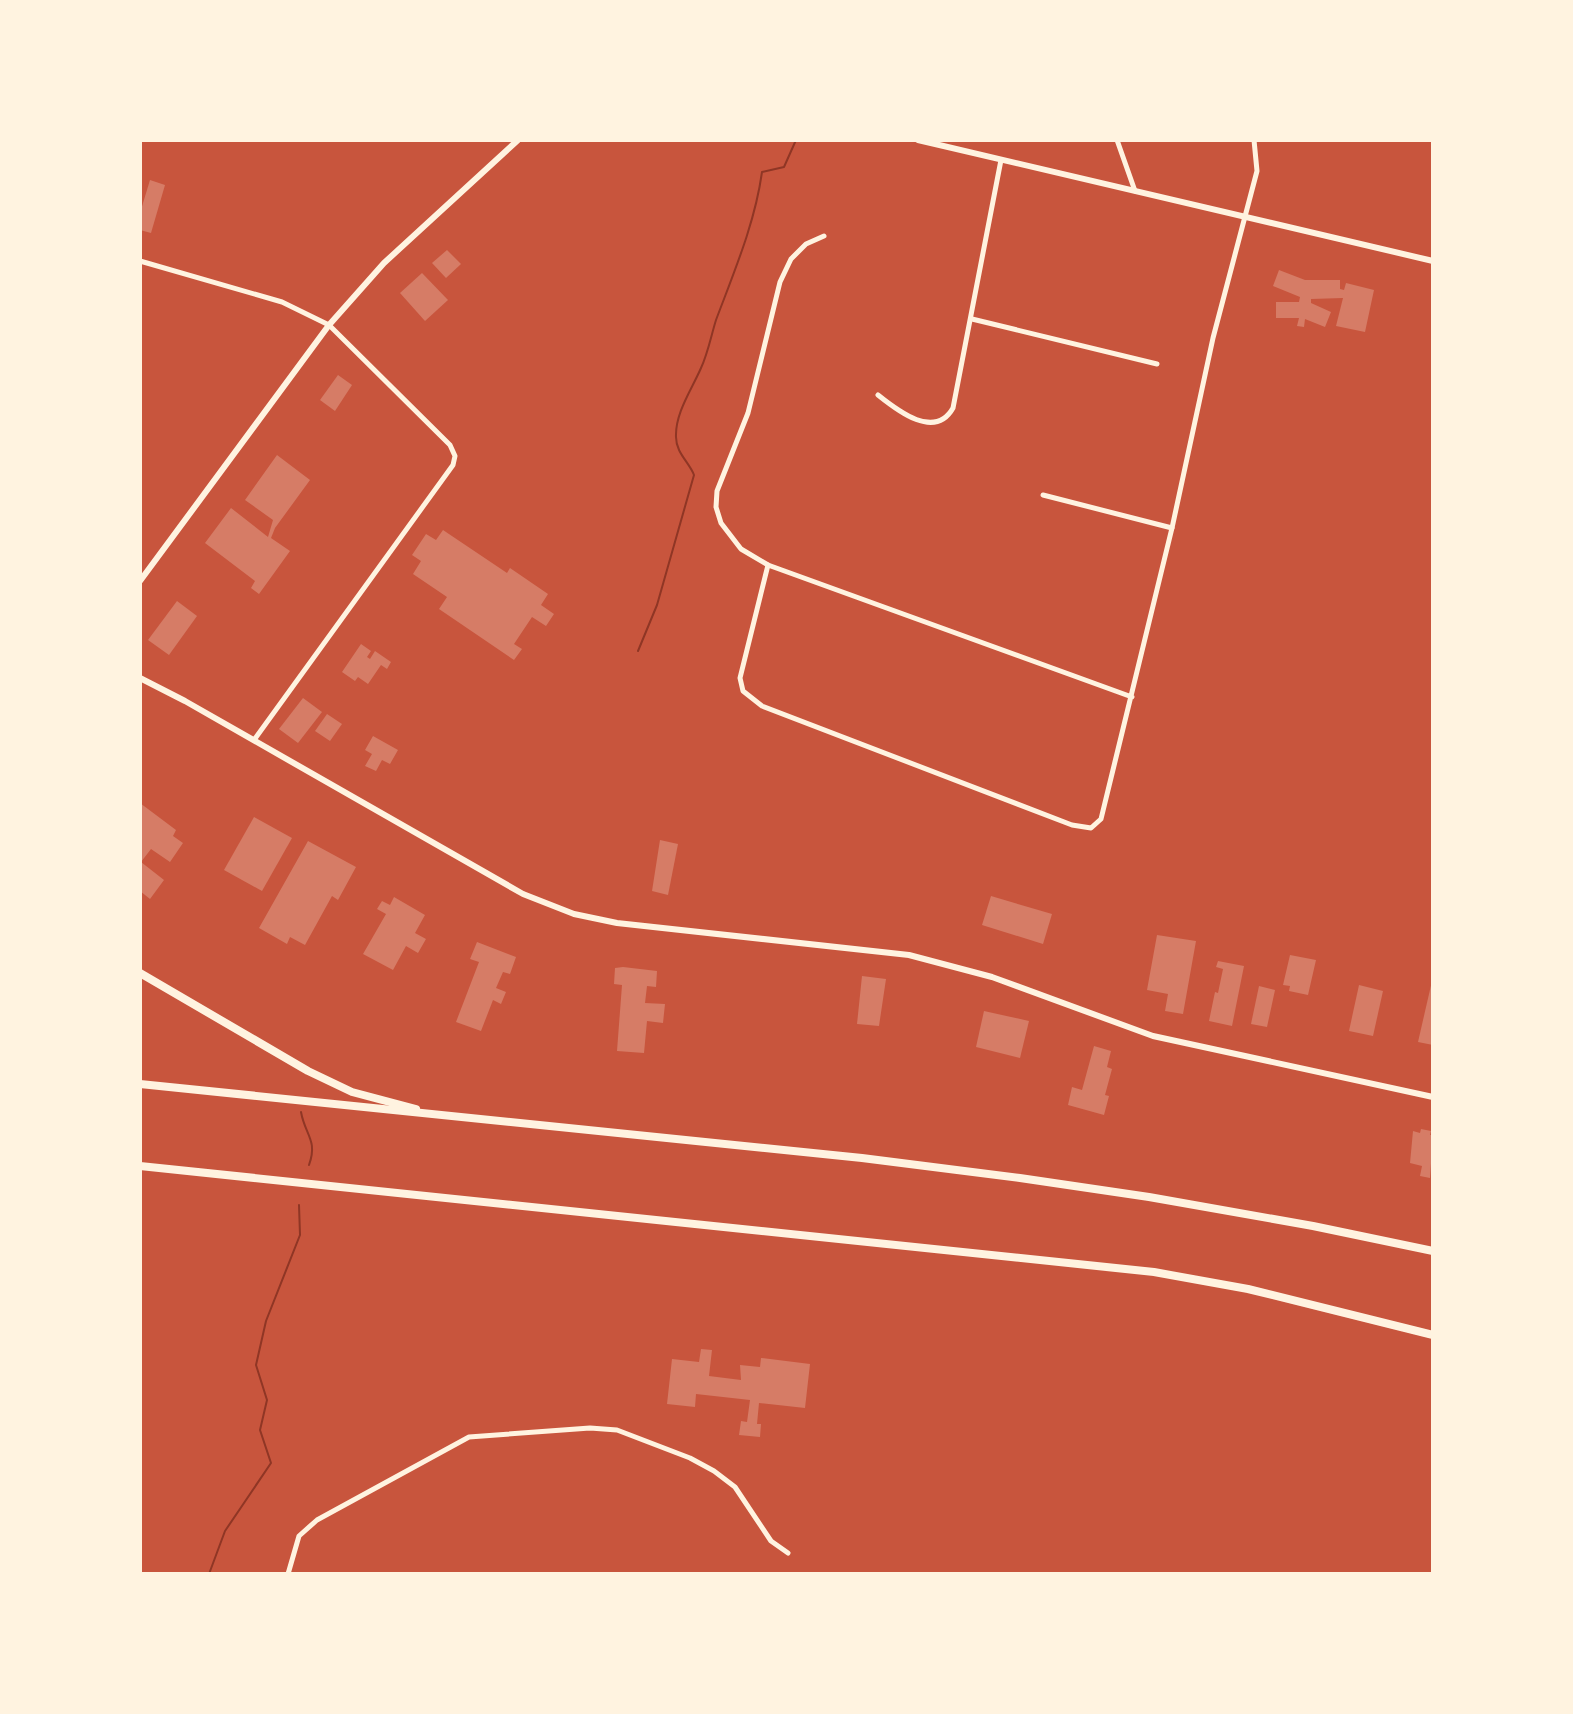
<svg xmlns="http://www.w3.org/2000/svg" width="1573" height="1714" font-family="Commissioner,sans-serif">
<rect width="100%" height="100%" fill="#c8553d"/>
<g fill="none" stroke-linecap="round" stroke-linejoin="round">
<!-- stream -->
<g stroke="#8f3625" stroke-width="2">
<path d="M 638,651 L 657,605 L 694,475 C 689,462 676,453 676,437 C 675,413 692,389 701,368 C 708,353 711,336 716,320 C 734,272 755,223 762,172 L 784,167 L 796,140"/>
<path d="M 301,1112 C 305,1135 318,1140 309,1165"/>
<path d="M 209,1574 L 225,1531 L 271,1463 L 260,1430 L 267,1400 L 256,1365 L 266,1321 L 300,1235 L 299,1205"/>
</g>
</g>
<!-- building -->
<g fill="#d67c66">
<path d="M 150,180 L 165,185 L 151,233 L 140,230 L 140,213 Z"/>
<path d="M 447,250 L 461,264 L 446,278 L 432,263 Z"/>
<path d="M 1279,270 L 1305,280 L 1340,280 L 1340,289 L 1344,290 L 1346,283 L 1374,290 L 1365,332 L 1336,326 L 1343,298 L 1311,299 L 1311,303 L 1331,312 L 1325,327 L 1305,319 L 1304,327 L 1297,326 L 1299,318 L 1276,318 L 1276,302 L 1299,302 L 1300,297 L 1273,286 Z"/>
<path d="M 422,273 L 448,300 L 425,321 L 400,293 Z"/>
<path d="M 338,375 L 352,385 L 335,411 L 320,400 Z"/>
<path d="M 277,455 L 310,480 L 275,528 L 271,538 L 290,551 L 259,594 L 251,588 L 255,581 L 205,543 L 231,508 L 268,537 L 273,520 L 245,500 Z"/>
<path d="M 443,530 L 507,573 L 510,568 L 548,594 L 541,605 L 554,614 L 546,626 L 532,617 L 514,644 L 522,649 L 514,660 L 439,609 L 447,597 L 413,574 L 421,561 L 412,555 L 426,534 L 436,540 Z"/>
<path d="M 177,601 L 197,616 L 169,655 L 148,640 Z"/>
<path d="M 361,644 L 371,651 L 367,657 L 370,659 L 375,651 L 391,662 L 387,669 L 381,665 L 368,684 L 358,677 L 355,681 L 342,672 Z"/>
<path d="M 303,698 L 322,712 L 298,743 L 279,729 Z"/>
<path d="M 327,714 L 342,724 L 330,741 L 315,731 Z"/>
<path d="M 373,736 L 398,750 L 390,764 L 382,760 L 376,771 L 365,766 L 372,754 L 365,750 Z"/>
<path d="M 140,803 L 176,830 L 173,836 L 183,843 L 170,862 L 151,849 L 141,862 L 164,880 L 150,899 L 140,891 Z"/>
<path d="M 254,817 L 292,838 L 262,891 L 224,870 Z"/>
<path d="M 660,840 L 678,844 L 668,895 L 652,891 Z"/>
<path d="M 308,841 L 356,867 L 338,900 L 332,896 L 305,945 L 290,937 L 287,944 L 259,928 Z"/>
<path d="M 991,896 L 1052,914 L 1043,944 L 982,925 Z"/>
<path d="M 394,897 L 425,915 L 415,933 L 426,939 L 418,953 L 406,946 L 393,970 L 363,954 L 386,914 L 377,909 L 382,901 L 390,905 Z"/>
<path d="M 1157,935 L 1196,941 L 1183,1014 L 1165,1011 L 1168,994 L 1147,990 Z"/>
<path d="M 477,942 L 516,957 L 510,974 L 503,972 L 496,988 L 506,992 L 501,1004 L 493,1000 L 481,1031 L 456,1022 L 479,962 L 470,959 Z"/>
<path d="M 1290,955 L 1316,960 L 1308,995 L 1289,991 L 1290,986 L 1283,985 Z"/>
<path d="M 1218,961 L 1244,966 L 1232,1026 L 1209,1021 L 1215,992 L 1218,993 L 1223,969 L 1216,967 Z"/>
<path d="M 623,967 L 657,971 L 656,987 L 647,986 L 645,1003 L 665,1004 L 663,1023 L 647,1021 L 644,1053 L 617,1051 L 622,985 L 614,984 L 615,968 Z"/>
<path d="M 862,976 L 886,979 L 879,1026 L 857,1024 Z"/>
<path d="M 1432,981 L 1433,981 L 1433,1045 L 1418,1042 Z"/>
<path d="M 1359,985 L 1383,991 L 1373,1036 L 1349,1031 Z"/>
<path d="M 1259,986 L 1275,990 L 1267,1027 L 1251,1024 Z"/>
<path d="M 984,1011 L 1029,1021 L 1020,1058 L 976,1047 Z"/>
<path d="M 1094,1046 L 1111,1051 L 1107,1067 L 1112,1069 L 1105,1095 L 1109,1096 L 1104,1115 L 1068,1105 L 1072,1087 L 1082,1090 Z"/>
<path d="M 1421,1129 L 1431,1131 L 1430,1135 L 1433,1135 L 1430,1178 L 1420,1176 L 1422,1166 L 1410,1163 L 1413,1131 L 1420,1133 Z"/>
<path d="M 701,1349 L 712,1350 L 709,1376 L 741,1380 L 740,1365 L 760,1367 L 761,1358 L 810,1364 L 805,1408 L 759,1403 L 757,1424 L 761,1424 L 760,1437 L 739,1435 L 741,1421 L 747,1422 L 750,1400 L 696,1394 L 695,1407 L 667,1404 L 672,1359 L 699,1362 Z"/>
</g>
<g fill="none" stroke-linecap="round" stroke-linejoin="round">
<!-- minor -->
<g stroke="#fff3e0" stroke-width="5">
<path d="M 1117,140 L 1135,191"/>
<path d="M 140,261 L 282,302 L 329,325 L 450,445 L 455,456 L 453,465 L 254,740"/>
<path d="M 972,319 L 1157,364"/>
<path d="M 878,395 C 898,411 935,440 953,408 L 1001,160"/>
<path d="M 1043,495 L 1172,528"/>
<path d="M 768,565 L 741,549 L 721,523 L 716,507 L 717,491 L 748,413 L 780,282 L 791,259 L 806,244 L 824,236"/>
<path d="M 1132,697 L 768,565 L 740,678 L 743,691 L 762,706 L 1072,825 L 1091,828 L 1101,819 L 1172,528 L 1213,338 L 1257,171 L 1254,140"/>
<path d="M 288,1574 L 299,1536 L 317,1520 L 469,1437 L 590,1428 L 617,1430 L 690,1458 L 714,1471 L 735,1487 L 771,1541 L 788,1553"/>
</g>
<!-- tertiary -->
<path stroke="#fff3e0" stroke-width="6" d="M 918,140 L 1433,261"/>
<!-- secondary -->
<g stroke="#fff3e0" stroke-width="6">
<path d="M 140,581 L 329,325 L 384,263 L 518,140"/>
<path d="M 140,678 L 185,701 L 523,894 L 574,914 L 617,923 L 909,955 L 992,977 L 1153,1036 L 1433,1097"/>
</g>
<!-- motorway -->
<g stroke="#fff3e0" stroke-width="8">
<path d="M 140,973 L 308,1071 L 352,1092 L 416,1109"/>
<path d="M 140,1084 L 862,1158 L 1020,1178 L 1149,1197 L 1313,1226 L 1433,1251"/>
<path d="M 140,1166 L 1154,1272 L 1248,1289 L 1433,1335"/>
</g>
</g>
<!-- border -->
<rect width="1573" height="1714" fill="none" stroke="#fff3e0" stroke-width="284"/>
</svg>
